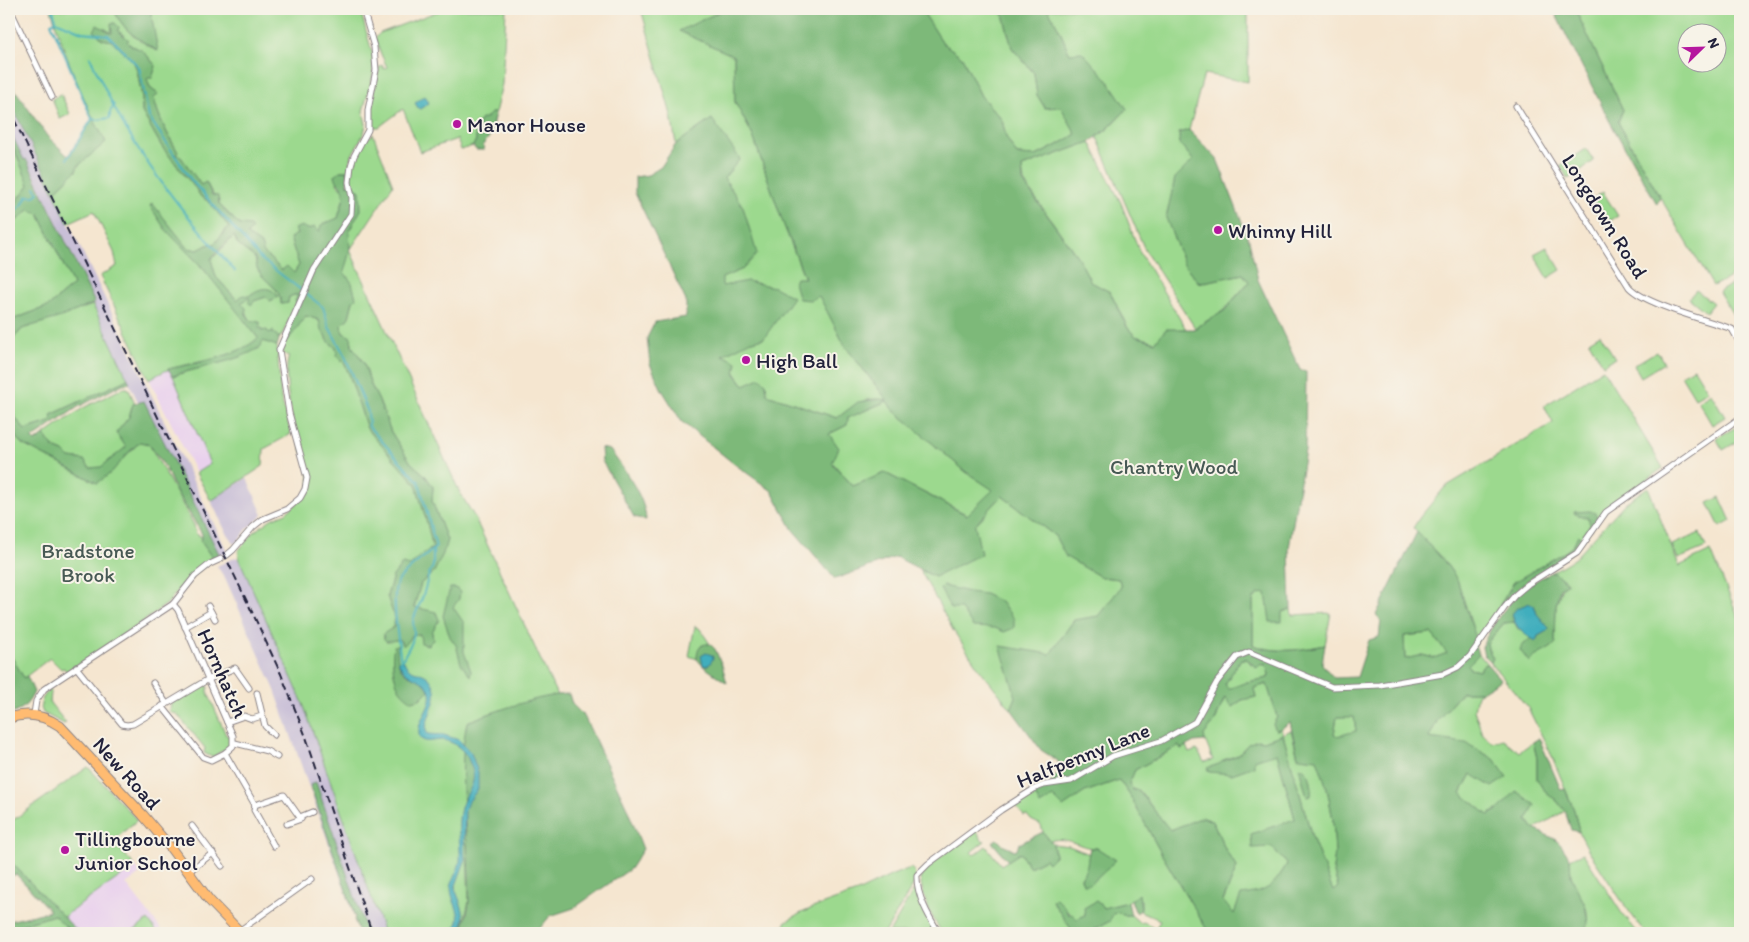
<svg xmlns="http://www.w3.org/2000/svg" width="1749" height="942" font-family="Itim,sans-serif">
<rect width="100%" height="100%" fill="#f7f3e8"/>
<filter id="ink" filterUnits="userSpaceOnUse"><feTurbulence type="fractalNoise" baseFrequency=".02" numOctaves="2"/><feDisplacementMap in="SourceGraphic" scale="10" xChannelSelector="R" yChannelSelector="G"/><feConvolveMatrix kernelMatrix="1 2 1 2 8 2 1 2 1" color-interpolation-filters="sRGB"/></filter>
<filter id="wash" filterUnits="userSpaceOnUse"><feTurbulence type="fractalNoise" baseFrequency=".0096" numOctaves="4" result="noise"/><feDisplacementMap in="SourceGraphic" scale="20" xChannelSelector="R" yChannelSelector="G"/><feGaussianBlur stdDeviation="1.12" result="paint"/><feColorMatrix in="noise" values="0 0 0 0 0 0 0 0 0 0 0 0 0 0 0 0 0 1.4 0 .05"/><feComposite in="paint" operator="in"/></filter>
<g filter="url(#wash)">
<rect width="100%" height="100%" fill="#f5e6d0"/>
<!-- built -->
<g fill="#e9d1ed">
<path d="M 168,369 L 173,376 L 210,464 L 196,473 L 149,379 Z"/>
<path d="M 88,767 L 137,820 L 113,841 L 135,866 L 140,874 L 126,884 L 164,933 L 79,933 L 9,860 L 9,823 Z"/>
</g>
<!-- industrial -->
<g fill="#c9bfd7">
<path d="M 9,100 L 227,551 L 220,556 L 144,401 L 138,402 L 93,305 L 95,302 L 27,160 L 24,161 L 9,129 Z"/>
<path d="M 247,478 L 263,515 L 247,529 L 239,540 L 234,544 L 227,534 L 211,501 Z"/>
<path d="M 236,557 L 240,561 L 262,607 L 302,701 L 384,933 L 360,933 L 275,690 L 226,580 L 217,566 Z"/>
</g>
<!-- green -->
<g fill="#9cd98e" stroke="#5f7e64" fill-rule="evenodd">
<path d="M 51,9 L 113,9 C 126,33 134,37 157,51 L 150,9 L 360,9 L 373,56 L 373,75 L 363,111 L 366,124 L 364,133 L 352,155 L 348,171 L 340,171 L 337,184 L 343,189 L 344,196 L 338,218 L 320,233 L 297,234 L 290,238 L 299,265 L 294,273 L 282,270 L 263,252 L 261,244 L 247,235 L 248,233 L 219,204 L 219,200 L 213,195 L 206,182 L 201,185 L 181,157 L 175,154 L 178,152 C 168,135 158,117 154,98 L 158,94 L 150,88 L 147,79 L 148,77 L 152,78 L 156,66 C 152,62 149,57 145,53 C 140,48 132,48 127,42 L 128,40 L 122,33 L 112,33 L 104,28 L 102,39 L 112,41 L 134,63 L 137,70 L 142,98 L 142,112 L 162,147 L 196,189 L 200,196 L 209,202 L 229,226 L 214,244 L 207,245 L 198,250 L 188,248 L 152,204 L 186,250 L 222,290 L 258,338 C 238,358 197,361 170,369 C 163,371 156,376 149,379 L 100,276 L 117,266 L 114,252 L 94,211 L 68,223 L 54,192 L 76,171 L 78,166 L 105,142 C 85,103 63,52 51,9 Z"/>
<path d="M 444,9 L 506,9 L 502,84 L 495,113 L 491,113 L 487,117 L 480,120 L 476,140 L 473,146 L 461,150 L 457,139 L 420,152 L 403,109 L 379,127 L 374,127 C 364,110 378,85 379,67 L 382,65 L 384,69 L 387,67 L 380,52 L 375,38 L 380,33 Z"/>
<path d="M 641,9 L 725,9 L 680,31 L 734,56 L 735,102 L 753,136 L 783,223 L 805,279 L 819,295 L 845,346 L 887,400 L 892,409 L 966,472 L 994,490 L 968,515 L 885,473 L 853,486 L 832,462 L 829,434 L 847,425 L 848,418 L 887,401 C 863,394 855,407 837,418 L 767,394 L 766,383 L 744,385 L 722,355 L 749,342 L 764,338 L 722,287 L 721,278 L 743,269 L 743,207 L 724,178 L 712,119 L 676,144 L 671,115 Z"/>
<path d="M 921,9 L 1000,9 L 1003,14 L 1012,48 L 1034,73 L 1037,95 L 1045,108 L 1061,106 L 1076,134 L 1065,141 L 1036,156 L 1017,155 L 1006,137 L 1002,120 L 981,96 L 962,57 L 943,43 Z"/>
<path d="M 1048,9 L 1248,9 L 1248,82 L 1204,74 L 1189,130 L 1179,133 L 1180,144 L 1193,160 L 1175,178 L 1199,283 L 1243,274 L 1249,282 L 1223,311 L 1195,328 L 1145,250 L 1097,137 L 1108,129 L 1127,109 L 1069,53 L 1060,31 Z"/>
<path d="M 1575,9 L 1740,9 L 1740,272 L 1713,286 L 1660,197 L 1618,122 L 1623,110 ZM 1686,32 L 1716,32 L 1716,62 L 1686,62 Z"/>
<path d="M 61,94 L 70,114 L 60,119 L 52,99 Z"/>
<path d="M 373,134 L 393,185 L 350,250 L 460,493 L 474,516 L 557,695 L 491,713 L 467,722 L 463,760 L 469,901 L 461,933 L 384,933 L 302,701 L 240,561 L 238,551 L 255,531 L 271,519 L 286,513 L 309,493 C 312,474 304,458 298,440 C 292,422 282,373 289,356 L 282,353 L 285,340 L 288,340 L 304,318 L 306,316 L 317,319 L 321,324 L 321,329 L 329,342 L 336,348 L 337,356 L 344,363 L 349,374 L 367,429 L 416,484 L 427,523 L 433,548 L 422,554 L 410,566 L 393,576 L 387,596 L 394,616 L 394,627 L 390,630 L 386,641 L 400,640 L 402,645 L 409,641 L 412,635 C 420,632 425,636 433,640 L 432,632 L 435,624 L 427,611 L 414,607 L 421,583 L 434,572 L 447,540 L 432,501 L 433,487 L 425,475 L 411,463 L 391,432 L 379,401 L 371,385 L 364,363 L 352,346 L 352,342 L 343,333 L 341,326 L 349,317 L 353,301 L 352,283 L 343,272 L 350,250 L 349,230 L 353,225 C 351,196 344,153 373,134 Z"/>
<path d="M 9,136 L 29,185 L 9,211 Z"/>
<path d="M 1090,142 L 1121,203 L 1140,253 L 1186,329 L 1166,330 L 1155,342 L 1135,336 L 1128,328 L 1110,292 L 1091,282 L 1079,259 L 1024,182 L 1022,167 Z"/>
<path d="M 1586,149 L 1594,161 L 1568,179 L 1560,166 Z"/>
<path d="M 1603,192 L 1618,216 L 1604,224 L 1590,201 Z"/>
<path d="M 29,210 L 39,214 L 73,285 L 49,306 L 9,321 L 9,227 Z"/>
<path d="M 234,236 L 238,245 L 255,258 C 256,262 256,267 258,270 C 266,283 281,288 281,304 L 288,303 L 289,297 L 294,295 L 298,295 L 296,301 L 297,303 L 281,337 L 278,339 L 257,328 L 260,326 L 251,321 L 240,302 L 248,298 L 254,301 L 266,297 L 270,301 L 278,297 L 253,293 L 249,296 L 237,300 L 216,277 L 211,260 Z"/>
<path d="M 1547,247 L 1561,270 L 1548,278 L 1534,254 Z"/>
<path d="M 1740,279 L 1740,326 L 1719,292 Z"/>
<path d="M 1696,290 L 1713,303 L 1706,312 L 1689,298 Z"/>
<path d="M 93,305 L 128,379 L 51,415 L 53,421 L 24,430 L 9,409 L 9,344 L 22,329 Z"/>
<path d="M 1600,334 L 1615,358 L 1603,365 L 1589,341 Z"/>
<path d="M 263,341 L 277,346 L 281,398 L 291,434 L 264,449 L 263,466 L 211,501 L 196,473 L 210,464 L 173,376 L 248,353 L 260,348 Z"/>
<path d="M 1657,351 L 1664,363 L 1641,377 L 1634,365 Z"/>
<path d="M 1694,368 L 1708,391 L 1695,398 L 1681,375 Z"/>
<path d="M 1603,369 L 1663,468 L 1607,508 L 1583,540 L 1578,536 L 1573,546 L 1565,552 L 1514,582 L 1477,642 L 1457,579 L 1444,561 L 1413,528 L 1420,517 L 1445,487 L 1553,423 L 1544,406 Z"/>
<path d="M 123,388 L 128,388 L 135,403 L 133,404 L 129,417 L 116,433 L 127,447 L 101,468 L 90,468 L 84,460 L 70,458 L 64,452 L 54,448 L 44,435 L 83,408 Z"/>
<path d="M 1711,393 L 1725,417 L 1712,425 L 1698,401 Z"/>
<path d="M 1740,425 L 1740,440 L 1723,450 L 1716,438 Z"/>
<path d="M 9,430 L 22,444 L 97,483 L 140,442 L 149,444 L 194,525 L 196,534 L 202,537 L 200,540 L 213,559 L 181,586 L 168,603 L 141,623 L 67,672 L 64,668 L 61,669 L 50,658 L 24,678 L 11,656 L 9,656 Z"/>
<path d="M 1648,487 L 1679,566 L 1711,551 L 1740,621 L 1740,933 L 1645,933 L 1623,903 L 1590,853 L 1579,832 L 1574,810 L 1551,754 L 1528,708 L 1490,662 L 1493,658 L 1488,649 L 1487,643 L 1504,623 L 1514,622 L 1518,629 L 1531,638 L 1522,646 L 1529,661 C 1538,652 1548,652 1556,643 L 1555,641 L 1556,605 L 1565,579 L 1558,577 L 1555,573 L 1550,573 L 1575,558 L 1625,503 Z"/>
<path d="M 1002,496 L 1055,536 L 1067,557 L 1101,577 L 1119,579 L 1121,587 L 1098,617 L 1074,620 L 1050,654 L 1016,697 L 1011,709 L 978,667 L 953,630 L 920,570 L 935,577 L 975,525 Z"/>
<path d="M 1720,497 L 1731,521 L 1720,527 L 1708,503 Z"/>
<path d="M 1700,533 L 1706,547 L 1678,559 L 1672,545 Z"/>
<path d="M 1266,593 L 1282,612 L 1291,609 L 1292,615 L 1331,613 L 1325,645 C 1301,650 1277,654 1253,645 L 1253,600 L 1258,594 Z"/>
<path d="M 695,626 L 700,629 L 710,644 L 702,645 L 699,649 L 697,659 L 689,656 Z"/>
<path d="M 1431,633 L 1448,653 L 1434,658 L 1422,655 L 1405,660 L 1404,636 Z"/>
<path d="M 1479,654 L 1487,664 L 1483,665 L 1479,671 L 1470,669 L 1468,665 Z"/>
<path d="M 1241,659 L 1247,659 L 1251,664 L 1266,665 L 1269,674 L 1268,678 L 1247,682 L 1228,690 L 1225,684 Z"/>
<path d="M 203,684 L 208,686 L 208,693 L 226,735 L 231,737 L 229,747 L 212,757 L 204,753 L 205,748 L 177,714 L 172,713 L 170,711 L 171,703 Z"/>
<path d="M 1267,684 L 1277,717 L 1276,730 L 1281,729 L 1283,734 L 1291,730 L 1298,757 L 1317,758 L 1327,788 L 1333,820 L 1335,852 L 1333,869 L 1338,887 L 1333,892 L 1312,837 L 1283,734 L 1264,741 L 1248,744 L 1238,755 L 1223,760 L 1253,760 L 1277,752 L 1295,819 L 1272,847 L 1287,864 C 1273,887 1269,892 1241,896 L 1234,915 L 1223,902 L 1237,867 L 1226,851 L 1213,822 L 1203,817 L 1170,831 L 1139,790 L 1133,790 L 1129,784 L 1135,770 L 1179,746 L 1181,748 L 1186,746 L 1189,753 L 1197,750 L 1204,762 L 1213,760 L 1203,735 L 1214,723 L 1225,697 L 1232,707 L 1242,700 L 1256,697 L 1254,688 Z"/>
<path d="M 49,690 L 51,692 L 50,703 L 66,723 L 64,724 L 43,713 C 38,703 43,697 49,690 Z"/>
<path d="M 1462,692 L 1482,692 L 1477,695 L 1474,710 L 1482,733 L 1492,742 L 1503,739 L 1519,752 L 1533,742 L 1537,758 L 1537,779 L 1543,789 L 1557,801 L 1565,811 L 1534,829 L 1527,819 L 1517,791 L 1498,810 L 1488,815 L 1461,793 L 1471,774 L 1506,777 L 1494,759 L 1428,738 L 1437,721 Z"/>
<path d="M 1354,716 L 1356,732 L 1337,736 L 1334,734 L 1337,717 Z"/>
<path d="M 88,767 L 137,820 L 113,841 L 135,866 L 63,917 L 9,860 L 9,823 Z"/>
<path d="M 1119,780 L 1129,794 L 1162,855 L 1209,933 L 1087,933 L 1110,921 L 1113,913 L 1119,912 L 1123,915 L 1131,915 L 1140,923 L 1144,922 L 1156,928 L 1160,920 L 1140,911 L 1141,909 L 1141,900 L 1131,899 L 1128,902 L 1104,908 L 1096,901 L 1085,915 L 1077,919 C 1068,914 1065,907 1057,901 L 1052,901 L 1074,933 L 943,933 C 930,917 923,898 920,878 L 936,860 L 976,830 L 982,840 L 985,841 L 971,852 L 974,855 L 986,846 L 1001,865 L 1020,853 L 1030,867 L 1045,859 L 1048,863 L 1055,856 L 1053,844 L 1069,846 L 1089,854 L 1089,864 L 1081,878 L 1083,884 L 1097,848 C 1080,849 1068,835 1050,841 L 1043,832 L 1041,825 L 1031,820 L 1027,815 L 1024,816 L 1014,804 L 1033,791 L 1053,797 L 1063,806 L 1085,792 Z"/>
<path d="M 1583,853 L 1621,912 L 1638,933 L 1583,933 C 1596,906 1576,897 1571,875 C 1570,870 1570,864 1570,859 Z"/>
<path d="M 911,868 L 914,871 L 916,880 L 885,933 L 777,933 L 785,924 L 785,922 C 807,908 833,901 857,892 C 875,884 892,874 911,868 Z"/>
<path d="M 914,890 L 917,893 L 936,932 L 935,933 L 889,933 Z"/>
<path d="M 54,915 L 72,933 L 9,933 L 9,929 Z"/>
<path d="M 148,920 L 158,933 L 133,933 L 132,932 Z"/>
</g>
<!-- forest -->
<g fill="#7db979" stroke="#506e5a" fill-rule="evenodd">
<path d="M 113,9 L 150,9 L 158,51 C 135,37 126,33 113,9 Z"/>
<path d="M 725,9 L 921,9 L 943,43 L 962,57 L 981,96 L 1002,120 L 1006,137 L 1017,155 L 1036,156 L 1065,141 L 1076,134 L 1061,107 L 1045,108 L 1037,95 L 1034,73 L 1012,48 L 1003,14 L 1000,9 L 1048,9 L 1060,31 L 1069,53 L 1082,52 L 1107,79 L 1127,109 L 1106,130 L 1090,142 L 1022,167 L 1023,182 L 1079,259 L 1091,282 L 1110,292 L 1127,327 L 1135,336 L 1155,342 L 1166,329 L 1194,329 L 1224,311 L 1249,282 L 1243,274 L 1199,283 L 1184,264 L 1166,218 L 1175,178 L 1193,160 L 1180,144 L 1179,133 L 1189,130 L 1217,159 L 1249,240 L 1258,280 L 1300,370 L 1306,372 L 1305,451 L 1289,548 L 1291,609 L 1282,612 L 1282,622 L 1270,622 L 1266,593 L 1258,594 L 1253,600 L 1253,645 C 1277,654 1301,650 1325,645 L 1322,664 L 1334,678 L 1357,677 L 1369,640 L 1379,637 L 1381,620 L 1376,615 L 1417,532 L 1444,561 L 1457,579 L 1477,642 L 1475,647 L 1479,654 L 1468,665 L 1470,669 L 1479,671 L 1483,665 L 1487,664 L 1501,680 L 1482,692 L 1462,692 L 1437,721 L 1429,738 L 1466,743 L 1494,759 L 1507,777 L 1492,787 L 1471,774 L 1461,793 L 1488,815 L 1498,810 L 1516,791 L 1535,805 L 1527,820 L 1534,829 L 1555,839 L 1561,845 L 1570,859 L 1571,876 L 1585,905 L 1588,923 L 1583,933 L 1209,933 L 1162,855 L 1129,794 L 1119,780 L 1085,792 L 1063,807 L 1053,797 L 1040,805 L 1033,791 L 1052,786 L 1051,781 L 1061,770 L 1058,761 L 1041,750 L 1011,709 L 1016,697 L 1000,646 L 1050,654 L 1074,620 L 1098,616 L 1121,587 L 1119,579 L 1101,577 L 1066,557 L 1055,536 L 1002,496 L 975,525 L 981,554 L 935,577 L 896,557 L 835,579 L 793,530 L 772,491 L 733,463 L 682,422 L 662,390 L 650,364 L 647,338 L 655,322 L 686,317 L 686,301 L 635,193 L 635,177 L 648,175 L 661,167 L 676,144 L 712,119 L 740,159 L 724,178 L 743,207 L 757,254 L 743,269 L 722,278 L 722,286 L 747,281 L 774,287 L 793,297 L 764,338 L 749,342 L 723,355 L 737,362 L 735,374 L 744,385 L 760,378 L 766,383 L 767,394 L 837,418 L 858,402 L 879,399 L 887,400 L 845,346 L 819,296 L 811,300 L 799,299 L 794,283 L 796,278 L 805,278 L 783,223 L 753,136 L 735,102 L 734,56 L 679,31 ZM 887,401 L 892,409 L 966,472 L 993,490 L 967,515 L 885,473 L 853,486 L 832,463 L 839,448 L 829,434 L 847,425 L 848,418 ZM 1431,633 L 1447,653 L 1434,658 L 1422,655 L 1405,659 L 1404,636 ZM 1241,659 L 1247,659 L 1257,668 L 1261,664 L 1266,665 L 1269,674 L 1268,678 L 1247,682 L 1228,689 L 1225,684 ZM 1267,684 L 1277,717 L 1273,724 L 1276,730 L 1281,729 L 1290,722 L 1298,757 L 1317,759 L 1327,788 L 1333,820 L 1335,852 L 1333,869 L 1338,887 L 1333,891 L 1312,837 L 1283,734 L 1264,741 L 1257,740 L 1248,744 L 1238,755 L 1223,761 L 1219,764 L 1207,768 L 1209,772 L 1232,774 L 1254,766 L 1254,760 L 1277,753 L 1295,819 L 1251,834 L 1252,848 L 1272,847 L 1287,864 C 1273,887 1268,892 1241,895 L 1234,914 L 1223,901 L 1237,867 L 1226,851 L 1213,822 L 1203,817 L 1170,830 L 1138,790 L 1133,790 L 1129,784 L 1135,770 L 1179,746 L 1181,749 L 1194,742 L 1205,741 L 1204,735 L 1214,723 L 1225,697 L 1232,707 L 1242,700 L 1256,697 L 1254,688 ZM 1337,717 L 1354,717 L 1356,731 L 1337,736 L 1334,734 Z"/>
<path d="M 1553,9 L 1575,9 L 1623,110 L 1618,122 L 1660,197 L 1657,204 L 1610,122 Z"/>
<path d="M 111,23 L 115,23 L 119,27 L 118,31 L 129,40 L 127,42 C 132,48 141,48 145,53 C 149,58 152,62 156,66 L 152,78 L 148,78 L 147,79 L 150,88 L 158,94 L 154,98 C 158,117 168,136 178,152 L 176,154 L 181,157 L 201,185 L 206,182 L 212,195 L 218,196 L 219,204 L 227,213 L 240,225 L 250,226 L 252,229 L 247,235 L 261,244 L 263,252 L 282,270 L 287,266 L 294,273 L 299,265 L 290,238 L 297,234 L 295,229 L 301,226 L 308,229 L 315,227 L 319,232 L 321,225 L 338,218 C 340,210 346,197 343,189 C 340,184 337,184 335,175 L 340,171 L 348,171 L 347,184 L 355,186 L 360,191 L 361,210 L 349,230 L 350,250 L 344,272 L 352,283 L 356,298 L 353,301 L 349,317 L 341,326 L 343,333 L 351,337 L 352,346 L 364,363 L 371,385 L 379,401 L 391,432 L 411,463 L 425,475 L 433,487 L 432,501 L 447,540 L 443,554 L 434,572 L 421,583 L 414,607 L 436,612 L 439,620 L 432,632 L 433,640 L 428,645 L 421,643 L 420,634 L 412,635 L 409,641 L 403,646 L 400,640 L 386,641 L 384,639 L 383,634 L 394,627 L 394,616 L 387,596 L 393,576 L 402,564 L 410,566 L 422,554 L 433,548 L 427,523 L 416,484 L 367,429 L 349,374 L 344,363 L 337,356 L 336,348 L 329,342 L 321,329 L 319,320 L 306,316 L 288,340 L 285,340 L 297,303 L 295,301 L 298,295 L 294,295 L 289,297 L 288,303 L 281,304 C 281,287 266,284 258,270 C 256,267 256,262 255,258 L 238,245 L 234,236 L 220,249 L 211,259 L 216,277 L 237,300 L 243,295 L 249,296 C 258,288 271,284 278,297 L 270,301 L 266,297 L 254,301 L 251,305 L 248,302 L 250,300 L 249,298 L 241,303 L 246,308 L 246,314 L 251,321 L 260,322 L 260,326 L 258,328 L 262,328 L 263,329 L 262,331 L 267,330 L 269,333 L 274,330 L 272,333 L 276,334 L 278,338 L 280,336 L 277,346 L 263,341 C 262,343 261,347 259,348 C 237,362 198,367 173,376 L 168,369 C 194,363 238,357 258,338 L 202,267 L 165,229 L 150,206 L 152,203 L 188,248 L 198,250 L 207,245 L 214,244 L 229,227 L 209,202 L 200,196 L 196,189 L 162,147 L 142,112 L 142,98 L 137,70 L 134,63 L 112,41 L 102,39 L 94,31 L 97,25 L 112,33 Z"/>
<path d="M 9,81 L 47,136 L 68,156 L 93,118 L 106,142 L 78,166 L 76,171 L 54,192 L 9,100 Z"/>
<path d="M 491,113 L 495,113 L 490,136 L 483,145 L 484,150 L 476,150 L 473,146 L 476,140 L 475,132 L 480,120 L 487,117 Z"/>
<path d="M 9,129 L 24,160 L 26,159 L 95,303 L 61,317 L 22,329 L 9,344 L 9,321 L 49,306 L 73,285 L 39,214 L 29,210 L 9,227 L 9,211 L 29,185 L 9,136 Z"/>
<path d="M 128,379 L 130,383 L 123,384 L 78,407 L 32,439 L 35,442 L 44,435 L 54,448 L 64,452 L 70,458 L 84,460 L 90,468 L 101,467 L 126,447 L 116,433 L 129,417 L 133,404 L 144,401 L 220,556 L 213,559 L 200,540 L 202,537 L 202,534 L 176,491 L 165,467 L 149,444 L 140,442 L 128,453 L 111,473 L 97,483 L 22,444 L 9,430 L 9,409 L 25,430 L 52,421 L 51,415 Z"/>
<path d="M 601,448 L 610,450 C 624,470 645,496 646,520 L 634,517 L 602,461 Z"/>
<path d="M 1590,511 L 1595,513 L 1598,519 L 1586,536 L 1583,534 L 1590,524 L 1588,518 L 1575,514 L 1574,512 Z"/>
<path d="M 1578,535 L 1583,540 C 1569,559 1549,565 1530,579 C 1517,589 1507,600 1498,613 L 1496,613 L 1514,582 L 1565,552 L 1573,546 Z"/>
<path d="M 1550,573 L 1555,573 C 1559,578 1564,578 1568,583 L 1560,588 L 1556,605 L 1555,641 L 1556,643 C 1548,652 1537,653 1529,662 L 1520,650 L 1522,646 L 1531,638 L 1536,641 L 1538,636 L 1543,634 L 1534,605 L 1512,614 L 1514,622 L 1504,623 L 1487,643 L 1488,649 L 1493,658 L 1490,662 L 1484,655 L 1482,647 C 1490,626 1511,598 1529,585 C 1536,580 1543,577 1550,573 Z"/>
<path d="M 943,586 L 969,592 L 985,594 L 1001,602 L 1014,619 L 1014,628 L 1004,632 L 995,628 L 973,627 L 961,609 L 951,609 L 940,589 Z"/>
<path d="M 450,588 L 456,588 L 460,592 L 459,599 L 453,607 L 464,623 L 464,652 L 471,671 L 470,676 L 461,664 L 456,645 L 450,637 L 443,616 Z"/>
<path d="M 706,644 L 710,644 L 715,649 L 722,665 L 727,683 L 703,666 L 697,659 C 697,651 699,646 706,644 Z"/>
<path d="M 397,645 C 397,653 397,662 401,669 C 408,679 425,677 429,690 L 420,699 L 412,701 C 408,698 403,694 400,690 C 393,679 391,659 394,646 Z"/>
<path d="M 9,656 L 11,656 L 24,678 L 27,676 L 34,692 C 28,705 22,710 9,715 Z"/>
<path d="M 569,694 L 572,704 L 584,716 L 627,808 L 643,849 L 630,869 L 574,908 L 550,916 L 536,933 L 461,933 C 464,923 469,910 469,900 C 471,842 455,778 467,722 C 496,711 539,695 569,694 Z"/>
<path d="M 1539,738 L 1561,790 L 1565,789 L 1574,810 L 1579,832 L 1571,830 L 1565,811 L 1557,801 L 1543,789 L 1537,779 L 1537,758 L 1533,742 Z"/>
<path d="M 1299,767 C 1312,771 1312,785 1311,796 L 1307,797 Z"/>
<path d="M 316,782 L 367,933 L 359,933 L 354,919 L 355,918 L 351,905 L 310,785 Z"/>
<path d="M 1043,832 L 1053,844 L 1055,856 L 1048,863 L 1045,859 L 1030,867 L 1020,853 L 1008,861 L 992,842 L 997,839 L 1004,846 L 1014,850 L 1017,849 L 1019,844 Z"/>
<path d="M 1090,848 L 1097,848 L 1116,860 L 1090,884 L 1083,884 L 1081,878 C 1090,863 1086,863 1090,848 Z"/>
<path d="M 9,860 L 79,933 L 72,933 L 54,915 L 9,929 L 9,921 L 50,911 L 16,874 L 9,878 Z"/>
<path d="M 1139,894 L 1141,909 L 1137,913 L 1135,911 L 1131,900 Z"/>
<path d="M 1056,898 L 1064,906 L 1068,914 L 1072,914 L 1077,919 L 1085,915 L 1084,908 L 1096,901 L 1104,908 L 1128,902 L 1131,915 L 1123,915 L 1118,912 L 1113,914 L 1110,921 L 1087,933 L 1074,933 L 1052,901 Z"/>
</g>
<!-- water -->
<g fill="#40aebd" stroke="#31687c">
<path d="M 424,96 L 426,97 L 429,103 L 420,109 L 418,108 L 415,103 Z"/>
<path d="M 1530,603 L 1534,605 L 1537,614 L 1549,628 L 1547,631 L 1538,636 L 1536,641 C 1523,634 1516,629 1512,614 L 1517,608 Z"/>
<path d="M 706,653 L 712,655 L 713,658 L 709,665 L 705,666 L 703,665 L 701,656 Z"/>
<path d="M 398,661 L 404,661 C 408,674 421,670 429,678 C 445,696 426,712 426,731 L 428,734 L 444,735 L 459,740 L 471,753 L 478,772 L 478,789 L 467,804 L 465,810 L 464,847 L 465,861 L 455,888 C 460,904 471,919 456,933 L 447,933 C 473,919 446,901 452,883 C 454,875 459,869 460,861 C 461,844 456,825 461,808 C 466,790 480,785 470,763 C 466,751 454,741 442,740 C 434,740 426,744 420,738 C 414,721 433,709 430,693 C 427,676 406,682 398,661 Z"/>
</g>
<g fill="none" stroke-linecap="round" stroke-linejoin="round">
<!-- stream -->
<g stroke="#40aebd" stroke-width="2">
<path d="M 53,9 L 56,21"/>
<path d="M 56,21 L 82,32 L 108,35 L 139,67 L 149,117 L 192,181 L 261,259 L 323,307 L 329,327 L 345,356 L 368,412 L 369,427 L 419,482 L 436,547 C 424,558 407,568 398,581 C 390,592 399,646 401,662"/>
<path d="M 56,21 L 51,23 L 92,119 L 67,159"/>
<path d="M 90,57 C 102,82 113,108 128,132 C 158,183 196,227 235,271"/>
<path d="M 92,119 L 97,120 L 110,118 L 110,112 L 114,105"/>
<path d="M 9,216 L 22,205 L 27,196 L 34,196 L 38,193 L 35,187"/>
<path d="M 401,662 L 412,642 L 414,633 L 413,620 L 423,596 L 429,574 L 433,566 L 433,551"/>
</g>
</g>
</g>
<g filter="url(#ink)">
<g fill="none" stroke-linecap="round" stroke-linejoin="round">
<defs>
<g id="minor">
<path d="M 10,9 L 52,97"/>
<path d="M 1516,106 L 1629,287 C 1646,305 1707,320 1732,329 L 1740,343"/>
<path d="M 227,555 L 233,550 L 253,527 L 263,519 L 287,509 L 300,498 L 305,489 L 307,478 L 289,413 L 279,350 L 314,270 L 351,214 L 352,198 L 349,182 L 351,166 L 354,156 L 368,130 L 368,110 L 376,70 L 374,47 L 363,9"/>
<path d="M 173,604 L 178,610 L 233,736 L 233,746 L 225,753"/>
<path d="M 208,606 L 215,619"/>
<path d="M 185,627 L 211,612"/>
<path d="M 76,667 L 122,724 L 127,725 L 133,724 L 207,680 L 235,668 L 249,688"/>
<path d="M 153,683 L 166,703"/>
<path d="M 257,693 L 265,726 L 274,735"/>
<path d="M 162,706 L 203,757 L 211,760 L 225,753 L 255,805"/>
<path d="M 34,714 L 36,701 L 44,689 L 173,604 L 195,576 L 210,564 L 221,559"/>
<path d="M 227,722 L 244,716 L 252,719 L 262,716"/>
<path d="M 235,743 L 267,751 L 277,757"/>
<path d="M 300,817 L 312,812"/>
<path d="M 192,826 L 222,866"/>
<path d="M 274,846 L 254,810 L 255,805 L 284,795 L 301,819 L 287,824"/>
<path d="M 188,872 L 213,853"/>
<path d="M 239,931 L 312,879"/>
<path d="M 939,933 C 929,917 916,895 917,875 L 928,864 L 1001,810 L 1034,789 L 1044,785 L 1071,781 L 1113,756 L 1161,741 L 1195,722 L 1217,682 L 1237,657 L 1249,652 L 1332,687 L 1380,685 L 1443,674 L 1458,667 L 1470,656 L 1505,607 L 1515,595 L 1528,584 L 1577,553 L 1606,512 L 1740,418"/>
</g>
<path id="primary" d="M 9,718 C 27,712 44,715 60,726 L 143,815 L 170,847 L 209,900 L 241,933"/>
</defs>
<!-- minor casing -->
<use href="#minor" stroke="#8c8486" stroke-width="7"/>
<!-- primary casing -->
<use href="#primary" stroke="#8c8486" stroke-width="11"/>
<!-- minor -->
<use href="#minor" stroke="#fff" stroke-width="5"/>
<!-- primary -->
<use href="#primary" stroke="#ffbb71" stroke-width="9"/>
<!-- rail -->
<path stroke="#22223b" stroke-width="2" stroke-dasharray="8 4" stroke-linecap="butt" d="M 9,109 L 254,616 L 281,674 L 306,737 L 372,933"/>
</g>
</g>
<!-- markers -->
<g fill="#b5179e" stroke="#f7f3e8" stroke-width="2">
<circle cx="457" cy="124" r="5"/>
<circle cx="1218" cy="230" r="5"/>
<circle cx="746" cy="360" r="5"/>
<circle cx="65" cy="850" r="5"/>
</g>
<g text-anchor="middle" dominant-baseline="central" stroke-width="4" stroke-linejoin="round" paint-order="stroke">
<!-- poi labels -->
<g font-size="21" fill="#22223b" stroke="#f7f3e8" text-anchor="start">
<text x="467" y="124">Manor House</text>
<text x="1228" y="230">Whinny Hill</text>
<text x="756" y="360">High Ball</text>
<text x="75" y="838">Tillingbourne<tspan x="75" dy="24">Junior School</tspan></text>
</g>
<!-- street labels -->
<g font-size="21" fill="#22223b" stroke="#f7f3e8">
<text transform="translate(1605 216) rotate(58)">Longdown Road</text>
<text transform="translate(223 673) rotate(66)">Hornhatch</text>
<text transform="translate(1083 755) rotate(-22)">Halfpenny Lane</text>
<text transform="translate(127 773) rotate(48)">New Road</text>
</g>
<!-- park labels -->
<g font-size="21" fill="#475954" stroke="#f7f3e8">
<text x="1174" y="466">Chantry Wood</text>
<text x="88" y="550">Bradstone<tspan x="88" dy="24">Brook</tspan></text>
</g>
</g>
<!-- margin -->
<rect width="1749" height="942" fill="none" stroke="#f7f3e8" stroke-width="30"/>
<!-- north arrow -->
<g transform="translate(1702 48) rotate(67)"><circle r="24" fill="#f7f3e8" stroke="#a29fa3"/>
<path d="M0-4L9 19L0 12L-9 19Z" fill="#b5179e"/>
<text y="-8" font-size="14" font-weight="bold" text-anchor="middle" fill="#22223b">N</text>
</g>
</svg>
